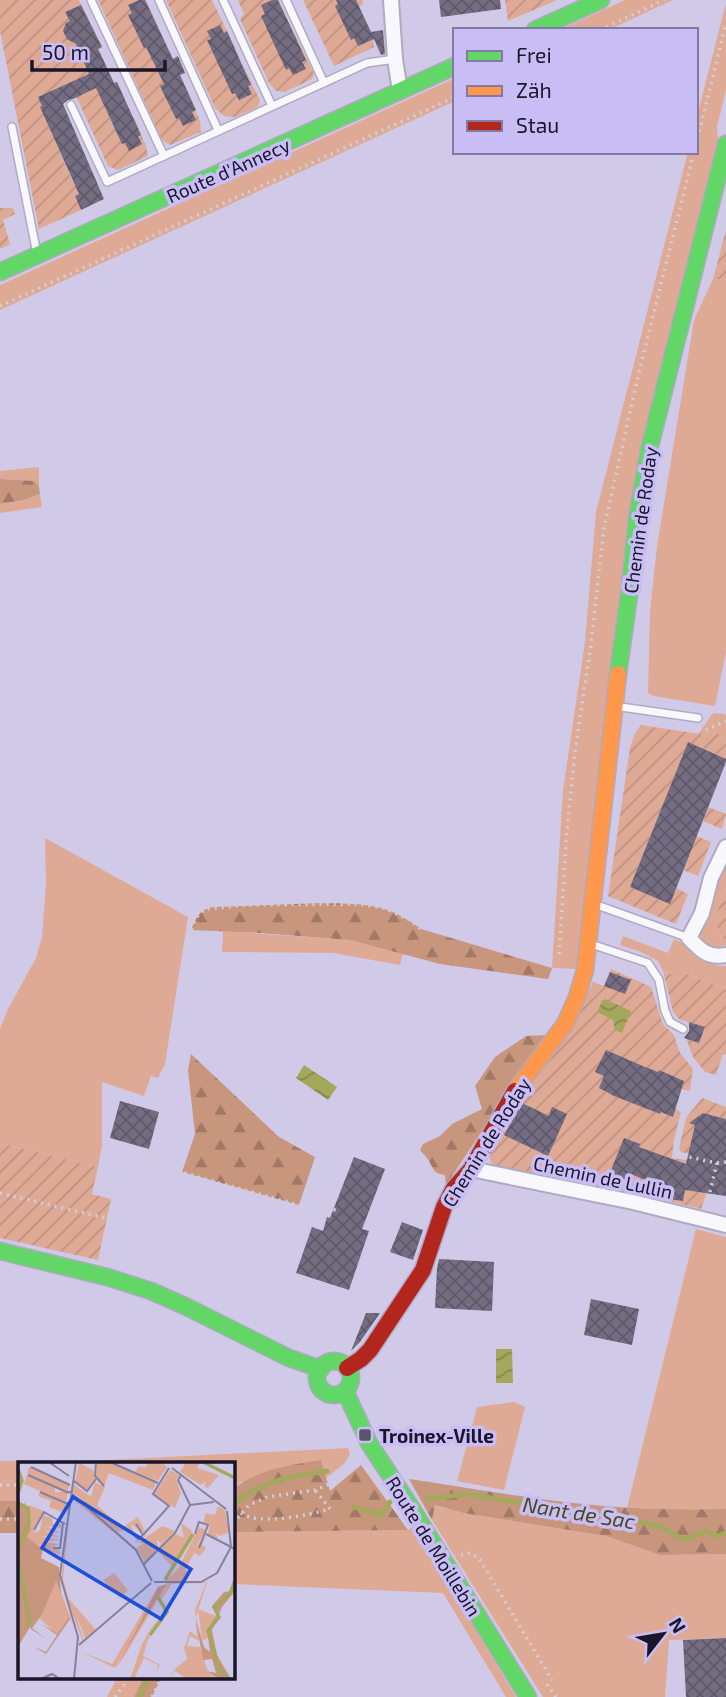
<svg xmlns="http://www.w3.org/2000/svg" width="726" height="1697" font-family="'Exo 2',sans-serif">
<defs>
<pattern id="forest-firs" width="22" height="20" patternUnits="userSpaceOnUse" patternTransform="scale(1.75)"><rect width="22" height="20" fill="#c8957d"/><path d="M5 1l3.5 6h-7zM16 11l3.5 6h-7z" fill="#a27866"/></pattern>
<pattern id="garden-furrows" width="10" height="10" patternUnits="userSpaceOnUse" patternTransform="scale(1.75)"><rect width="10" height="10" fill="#dfaa95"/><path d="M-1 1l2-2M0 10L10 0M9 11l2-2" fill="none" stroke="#bf9180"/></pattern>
<pattern id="water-waves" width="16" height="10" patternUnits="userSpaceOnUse" patternTransform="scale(1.75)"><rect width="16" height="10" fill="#a4a85c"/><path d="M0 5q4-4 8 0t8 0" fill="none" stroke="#85884c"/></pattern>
<pattern id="building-cross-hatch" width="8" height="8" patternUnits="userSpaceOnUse" patternTransform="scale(1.75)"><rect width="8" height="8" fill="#746c81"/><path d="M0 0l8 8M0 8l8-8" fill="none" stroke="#5e586a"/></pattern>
</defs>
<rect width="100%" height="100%" fill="#d0cae8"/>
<!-- green -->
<g fill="#dfaa95">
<path d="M 625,0 L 673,0 L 608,30 L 560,30 Z"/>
<path d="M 726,3 L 726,90 L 717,126 L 718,141 L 648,422 L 576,969 L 552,968 L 563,790 L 585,642 L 596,512 L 688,152 L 696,152 L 696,120 Z"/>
<path d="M 455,78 L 455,101 L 0,310 L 0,285 Z"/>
<path d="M 713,279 L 726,280 L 726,652 L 715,706 L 653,696 L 648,693 L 650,611 L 657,546 L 694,320 Z"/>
<path d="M 39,467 L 39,487 L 35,481 L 0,479 L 0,471 Z"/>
<path d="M 40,494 L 42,507 L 0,513 L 0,504 L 24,500 Z"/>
<path d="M 713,713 L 726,714 L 726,745 L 717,731 L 706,735 L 698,734 Z"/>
<path d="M 45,838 L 188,917 L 165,1064 L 158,1078 L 151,1076 L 144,1096 L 102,1082 L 102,1146 L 98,1167 L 0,1143 L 0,1029 L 8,1009 L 36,958 L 42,937 L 46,883 Z"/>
<path d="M 726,865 L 726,887 L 714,919 L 721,938 L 726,940 L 726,946 L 723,945 C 714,951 709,947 702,941 L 700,933 L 702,926 L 708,920 L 718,880 Z"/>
<path d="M 223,931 L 350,940 L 403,954 L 400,965 L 333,953 L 222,952 Z"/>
<path d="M 623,936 L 668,953 L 674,939 L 686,944 L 691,953 L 700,960 L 719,966 L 726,966 L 726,990 L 683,972 L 681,978 L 663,971 L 658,961 L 641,952 L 620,945 Z"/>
<path d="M 696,1229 L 726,1237 L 726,1509 L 678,1510 L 627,1508 Z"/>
<path d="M 514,1402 L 525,1407 L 504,1490 L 457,1481 L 477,1407 Z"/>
<path d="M 348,1448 L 350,1454 L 345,1463 L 326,1478 L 321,1461 L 241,1482 L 233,1489 L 233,1464 L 19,1464 L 19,1501 L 0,1501 L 0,1461 L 88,1461 Z"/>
<path d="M 434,1505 L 463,1513 L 606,1536 L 660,1555 L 726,1554 L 726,1638 L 669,1640 L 665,1697 L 543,1697 L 432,1520 Z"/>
<path d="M 413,1527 L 516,1697 L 506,1697 L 443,1593 L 233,1584 L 233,1533 L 239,1532 L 408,1530 Z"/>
<path d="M 117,1678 L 143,1678 L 134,1697 L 107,1697 Z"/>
</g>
<!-- forest -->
<g fill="url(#forest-firs)">
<path d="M 0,479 L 35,481 L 39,487 L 40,494 L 24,500 L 0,504 Z"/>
<path d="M 320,903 C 362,904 386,902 421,929 L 552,968 L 548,979 L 440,964 L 350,940 L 260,933 L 191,930 C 197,916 199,910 214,907 Z"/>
<path d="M 546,1035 L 446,1185 L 445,1175 C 435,1174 434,1171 430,1163 C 428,1158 423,1154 420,1150 L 423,1144 L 440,1136 L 452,1124 L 482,1109 L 475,1086 L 495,1057 L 526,1036 Z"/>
<path d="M 191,1054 L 279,1137 L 315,1157 L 299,1205 L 182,1172 L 195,1134 L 188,1070 Z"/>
<path d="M 321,1460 L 330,1491 L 361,1465 L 408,1530 L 239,1532 L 233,1533 L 233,1489 C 258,1469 291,1465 321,1460 Z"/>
<path d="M 409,1479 C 446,1484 483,1491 521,1496 C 589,1507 658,1511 726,1509 L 726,1554 L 660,1555 L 606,1536 L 463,1513 L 435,1505 L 432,1520 Z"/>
<rect x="0" y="1501" width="19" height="32"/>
<path d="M 143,1678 L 161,1678 L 152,1697 L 134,1697 Z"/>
</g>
<!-- garden -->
<g fill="url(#garden-furrows)">
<path d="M 0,0 L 79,0 L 102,47 L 98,50 L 114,83 L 117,82 L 124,98 L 105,107 L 114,127 L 134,118 L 146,146 L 148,156 L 118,170 L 108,166 L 70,83 L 51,132 L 73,182 L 93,173 L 97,182 L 75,196 L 81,210 L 39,229 L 0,31 Z"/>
<path d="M 98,0 L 146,0 L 200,121 L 201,132 L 170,145 L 162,140 Z"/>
<path d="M 166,0 L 212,0 L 235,48 L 224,77 L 244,68 L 260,100 L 258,107 L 235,117 L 224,116 L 215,108 Z"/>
<path d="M 238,0 L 278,0 L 314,74 L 312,79 L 285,92 L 276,91 L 269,83 L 240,19 L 244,14 Z"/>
<path d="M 303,0 L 362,0 L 363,4 L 359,6 L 370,31 L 372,32 L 374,47 L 334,66 Z"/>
<path d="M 505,0 L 557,0 L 508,21 Z"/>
<path d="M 0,208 L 13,208 L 15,214 L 3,220 L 10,244 L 0,249 Z"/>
<path d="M 726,230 L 726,280 L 713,279 Z"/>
<path d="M 641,725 L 706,735 L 717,731 L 726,745 L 726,759 L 688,743 L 630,887 L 669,903 L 676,888 L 688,894 L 676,924 L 608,896 L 630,748 L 635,733 Z"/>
<path d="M 708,807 L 726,814 L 722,829 L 703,821 Z"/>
<path d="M 696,836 L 711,842 L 698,876 L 683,870 Z"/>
<path d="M 726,887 L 726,940 L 721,938 L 714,919 Z"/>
<path d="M 611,969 L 651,987 L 663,1024 L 674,1035 L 680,1053 L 693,1069 L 690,1091 L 681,1089 L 683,1081 L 659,1070 L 658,1073 L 606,1092 L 660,1114 L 661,1112 L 675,1109 L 681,1112 L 674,1140 L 672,1158 L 694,1161 L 692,1171 L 674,1168 L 669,1199 L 685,1189 L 707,1192 L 701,1209 L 668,1201 L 622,1194 L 493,1167 L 489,1157 L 518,1097 L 573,1025 L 593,982 L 604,986 Z"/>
<path d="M 663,971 L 681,978 L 683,972 L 726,990 L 726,1055 L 723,1054 L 716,1075 L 705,1072 L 693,1057 L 686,1038 L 699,1043 L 705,1028 L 679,1019 L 673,1012 Z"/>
<path d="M 702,1098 L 726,1107 L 726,1119 L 709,1114 L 708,1119 L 696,1123 L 690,1147 L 717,1159 L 681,1152 L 679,1148 L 686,1118 Z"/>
<path d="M 0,1143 L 98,1167 L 92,1194 L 111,1199 L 98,1260 L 0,1238 Z"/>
</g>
<!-- water -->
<g fill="url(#water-waves)">
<path d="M 605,999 L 631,1011 L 622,1033 L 615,1030 L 613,1020 L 599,1013 L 598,1011 L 602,1001 Z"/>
<path d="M 304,1065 L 337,1087 L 328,1100 L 296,1078 Z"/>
<path d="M 496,1349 L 512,1349 L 513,1383 L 496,1383 Z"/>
</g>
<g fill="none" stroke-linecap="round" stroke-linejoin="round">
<!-- stream -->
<g stroke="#a4a85c" stroke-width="5">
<path d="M 427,1499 L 466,1494 L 583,1513 L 615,1516 L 662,1527 L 680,1538 L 687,1539 L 705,1531 L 718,1536 L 726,1533"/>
<path d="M 234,1504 C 263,1480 291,1476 327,1471"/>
<path d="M 354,1507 L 381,1515 L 390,1502"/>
<path d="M 140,1697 L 147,1678"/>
</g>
</g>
<!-- building -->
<g fill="url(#building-cross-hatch)">
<path d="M 139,0 L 145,0 L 173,59 L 178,56 L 185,73 L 180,75 L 196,110 L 192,112 L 196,120 L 183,126 L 179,118 L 176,119 L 160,86 L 164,84 L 146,47 L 144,48 L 128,15 L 132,13 L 128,5 Z"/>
<path d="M 272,0 L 278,0 L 306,60 L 302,62 L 306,69 L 293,75 L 289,68 L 286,70 L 261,16 L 265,14 L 261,5 Z"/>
<path d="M 336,0 L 356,0 L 371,32 L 383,30 L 385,54 L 381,55 L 374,39 L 358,46 L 354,38 L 351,40 L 335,6 L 338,4 Z"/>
<path d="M 439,0 L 500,0 L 501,9 L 441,17 Z"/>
<path d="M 81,5 L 102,47 L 98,49 L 102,57 L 114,83 L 117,82 L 141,135 L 138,137 L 142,144 L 129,151 L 125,143 L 122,144 L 96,88 L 73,99 L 68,100 L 63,104 L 104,199 L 81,210 L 75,196 L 79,194 L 40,107 L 42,106 L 38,97 L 89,74 L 76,44 L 67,39 L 63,31 L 66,23 L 70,21 L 65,12 Z"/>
<path d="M 220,25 L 224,33 L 227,31 L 251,85 L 248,86 L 252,94 L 239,100 L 235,93 L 232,94 L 207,40 L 211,39 L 207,31 Z"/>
<path d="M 688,742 L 726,759 L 726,762 L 670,904 L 630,887 Z"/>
<path d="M 610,972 L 631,980 L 625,994 L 604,986 Z"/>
<path d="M 689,1022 L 705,1027 L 699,1043 L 684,1038 L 689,1031 Z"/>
<path d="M 606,1050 L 645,1067 L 658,1072 L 659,1070 L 684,1081 L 673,1117 L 661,1112 L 660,1114 L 614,1096 L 599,1088 L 604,1076 L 595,1072 Z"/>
<path d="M 120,1101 L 159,1112 L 149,1149 L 110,1138 Z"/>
<path d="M 522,1103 L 549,1116 L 552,1107 L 567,1114 L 548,1156 L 504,1135 Z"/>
<path d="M 703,1113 L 726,1119 L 726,1196 L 685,1190 L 683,1201 L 669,1199 L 671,1189 L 630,1174 L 627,1180 L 609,1175 L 624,1138 L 640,1144 L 639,1147 L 686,1164 L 695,1125 L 689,1123 Z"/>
<path d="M 354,1157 L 385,1169 L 362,1229 L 369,1231 L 349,1290 L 296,1273 L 312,1227 L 323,1231 L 327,1217 L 330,1218 Z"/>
<path d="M 402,1222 L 423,1230 L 413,1260 L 390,1252 Z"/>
<path d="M 439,1259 L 494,1262 L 492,1311 L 435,1308 L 437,1268 Z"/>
<path d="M 591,1299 L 639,1309 L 632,1345 L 584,1335 Z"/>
<path d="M 366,1313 L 380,1313 L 360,1342 L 351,1351 Z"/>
<path d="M 726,1638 L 726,1697 L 686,1697 L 683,1640 Z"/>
</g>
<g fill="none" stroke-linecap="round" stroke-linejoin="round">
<defs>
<g id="lane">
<path d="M 91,0 L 164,156"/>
<path d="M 159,0 L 218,130"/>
<path d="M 223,0 L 272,106"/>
<path d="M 286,0 L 324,83"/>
<path d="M 71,105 L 107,182 L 367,63 L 395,59"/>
<path d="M 12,127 L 37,254"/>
<path d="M 614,706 L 698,718"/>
<path d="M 594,904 L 689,938"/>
<path d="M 591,944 L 648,963 L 659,980 L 665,1011 L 670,1022 L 683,1029"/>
</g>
<g id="street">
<path d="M 391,0 L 395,59 L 400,91"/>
<path d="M 726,847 L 711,878 L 702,913 L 689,938 C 701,951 708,958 726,955"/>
<path d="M 471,1169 L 633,1202 L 726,1225"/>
</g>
<g id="fast">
<path d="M 535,30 L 601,0"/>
<path d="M 0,272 L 455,66"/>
<path d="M 618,674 L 630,588 L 637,518 L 649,450 L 726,144"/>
<path d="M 0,1251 L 107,1277 L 151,1291 L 187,1307 L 289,1358 L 321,1369"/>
<circle cx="334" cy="1378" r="17"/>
<path d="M 345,1391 L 369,1443 L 412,1509 L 528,1697"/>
</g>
<path id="slow" d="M 515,1091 L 565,1024 L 577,997 L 585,970 L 618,674"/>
<path id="jam" d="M 347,1368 L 361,1359 L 370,1350 L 423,1270 L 444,1207 L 454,1188 L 471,1169 L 515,1091"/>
</defs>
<!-- lane casing -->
<use href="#lane" stroke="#afaac1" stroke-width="10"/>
<!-- street casing -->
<use href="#street" stroke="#afaac1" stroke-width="18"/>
<!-- fast casing -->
<use href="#fast" stroke="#afaac1" stroke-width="19"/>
<!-- slow casing -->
<use href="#slow" stroke="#afaac1" stroke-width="19"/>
<!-- jam casing -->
<use href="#jam" stroke="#afaac1" stroke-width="19"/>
<!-- path -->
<g stroke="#d1cfd9" stroke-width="3.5" stroke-dasharray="2 5" stroke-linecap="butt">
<path d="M 600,30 L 664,0"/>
<path d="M 696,145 L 726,23"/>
<path d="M 0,306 L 455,97"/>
<path d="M 644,630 C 644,652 637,679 649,698"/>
<path d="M 705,707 L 726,714"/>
<path d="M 699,730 L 704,731 L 726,721"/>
<path d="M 559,954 L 567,830 L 575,752 L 591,644 L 604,528 L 639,372 L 694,152"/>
<path d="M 680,1039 L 698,1071 L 698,1094 L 683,1116 L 675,1154 L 717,1163 L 707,1204"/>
<path d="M 699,1094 L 726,1105"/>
<path d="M 153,1163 L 184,1050 L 189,944 L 191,930 L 195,920 L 199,914 L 205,909 L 247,905 L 359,904 L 384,908 L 410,920 L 421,929"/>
<path d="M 717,1163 L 726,1162"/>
<path d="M 0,1193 L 118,1221"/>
<path d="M 110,1261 L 132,1157 L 205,1179 L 299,1205 L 336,1210"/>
<path d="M 0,1485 L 19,1485"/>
<path d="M 241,1513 C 259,1526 308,1515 330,1509 L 315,1490"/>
<path d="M 0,1519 L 19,1519"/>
<path d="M 233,1523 L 249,1505 L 267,1497 L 315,1490 L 334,1482 L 358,1459"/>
<path d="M 461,1555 L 470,1553 L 479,1558 L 552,1680"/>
<path d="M 547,1684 L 556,1697"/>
<path d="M 0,1697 L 2,1697"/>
<path d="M 115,1697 L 129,1678"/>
<path d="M 152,1697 L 161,1678"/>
</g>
<!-- lane -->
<use href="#lane" stroke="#f8f7fc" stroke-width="7"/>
<!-- street -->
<use href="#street" stroke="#f8f7fc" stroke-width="14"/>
<!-- fast -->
<use href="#fast" stroke="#63d668" stroke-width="16"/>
<!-- slow -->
<use href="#slow" stroke="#ff974d" stroke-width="16"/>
<!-- jam -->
<use href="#jam" stroke="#b3261e" stroke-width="16"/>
</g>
<!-- markers -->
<rect fill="#5a546c" stroke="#c8bdf5" stroke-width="2.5" x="358" y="1428" width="14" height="14" rx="3.5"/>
<g text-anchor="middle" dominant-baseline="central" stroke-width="7" stroke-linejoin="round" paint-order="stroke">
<!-- street labels -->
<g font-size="19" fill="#1a1529" stroke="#c8bdf5">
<text transform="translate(228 170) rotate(-24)">Route d'Annecy</text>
<text transform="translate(640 520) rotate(-82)">Chemin de Roday</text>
<text transform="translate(486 1142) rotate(-58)">Chemin de Roday</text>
<text transform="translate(603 1177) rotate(12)">Chemin de Lullin</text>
<text transform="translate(434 1546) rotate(58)">Route de Moillebin</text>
</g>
<!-- poi labels -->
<g font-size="19" font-weight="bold" fill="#1a1529" stroke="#c8bdf5" text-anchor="start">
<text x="379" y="1435">Troinex-Ville</text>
</g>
<!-- water labels -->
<g font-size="21" font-style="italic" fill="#464a1c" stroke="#c8bdf5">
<text transform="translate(579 1512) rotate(9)">Nant de Sac</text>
</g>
</g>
<!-- overview -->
<g transform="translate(18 1462)">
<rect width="217" height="217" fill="#d0cae8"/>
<path d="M 152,8 L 161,13 L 158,17 L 163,31 L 157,46 L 136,33 ZM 90,11 L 86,27 L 79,43 L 104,66 L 120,55 L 127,69 L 131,66 L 127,71 L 112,62 L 119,75 L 129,73 L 116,82 L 122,74 L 119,76 L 109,67 L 100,70 L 74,48 ZM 53,31 L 116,87 L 53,36 L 45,117 L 50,136 L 78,168 L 67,176 L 57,150 L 66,179 L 65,180 L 43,120 ZM 11,43 L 26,49 L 15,68 L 21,78 L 18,83 L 9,75 ZM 200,44 L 207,48 L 211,70 L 202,74 L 198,71 L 200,77 L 190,72 L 192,63 L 185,61 L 188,51 L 197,53 ZM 163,61 L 174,69 L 156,106 L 139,89 L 157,72 L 166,76 ZM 181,65 L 188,68 L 177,86 L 188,73 L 184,83 L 188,86 L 182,94 L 176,91 L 167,108 L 172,112 L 168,119 L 148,119 L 161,105 ZM 96,111 L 110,128 L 102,136 L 85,118 ZM 189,120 L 178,155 L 183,180 L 172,174 L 169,184 L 182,185 L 190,210 L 201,217 L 169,217 L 157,209 L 150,217 L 158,206 L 169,197 L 166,186 L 172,169 L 179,175 L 177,148 L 188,121 L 154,122 L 143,138 L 141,135 L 148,121 ZM 141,123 L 105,195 L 140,136 L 149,149 L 142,159 L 133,168 L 125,194 L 142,203 L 138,210 L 140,203 L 126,196 L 116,217 L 112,217 L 124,182 L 134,165 L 147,150 L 140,138 L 106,195 L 97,206 L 61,189 L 94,202 Z" fill="#dfaa95"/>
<path d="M 7,41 L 13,67 L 9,75 L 25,87 L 23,96 L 41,105 L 43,131 L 54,161 L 52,157 L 28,192 L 16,185 L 28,190 L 39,173 L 23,162 L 40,171 L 39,119 L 30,145 L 14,166 L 28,177 L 13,167 L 12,165 L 0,185 L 0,45 ZM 217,114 L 216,130 L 204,145 L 194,168 L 199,193 L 213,217 L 201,217 L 189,209 L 198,211 L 194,197 L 185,198 L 178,158 L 186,185 L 192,190 L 189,167 L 199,152 L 194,144 L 206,130 L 213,129 ZM 148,122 L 141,135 L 151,149 L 127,181 L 149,149 L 139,137 L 104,196 L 140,125 Z" fill="#c8957d"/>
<path d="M 79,0 L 91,0 L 138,21 L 135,28 L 91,11 L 86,23 L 78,15 ZM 120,0 L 143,0 L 149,5 L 140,19 L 117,10 L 121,4 L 127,6 L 130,2 ZM 168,0 L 182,0 L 179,6 L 201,13 L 190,26 L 186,24 L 188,19 L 183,23 L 162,10 ZM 61,1 L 75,8 L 77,17 L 70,28 L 57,21 ZM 11,5 L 51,23 L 48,40 L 30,33 L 48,42 L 47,51 L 31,45 L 33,39 L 20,34 L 22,29 L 6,22 L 9,13 L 37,26 L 37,31 L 46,29 L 9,12 ZM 77,20 L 86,25 L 74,48 L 53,28 L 54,21 L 73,35 ZM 25,53 L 34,56 L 35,62 L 43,62 L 43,66 L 29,64 L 42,71 L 26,69 L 42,75 L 23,74 L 42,78 L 26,80 L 41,82 L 33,86 L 41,87 L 42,93 L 18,83 L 21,78 L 14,72 L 22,68 ZM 144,64 L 157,69 L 141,85 L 143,81 L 139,78 L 140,86 L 127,101 L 118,86 L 126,81 L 120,81 ZM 38,119 L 52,154 L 39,172 L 22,157 ZM 180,147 L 198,154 L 189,167 L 191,176 L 184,178 Z" fill="#dfaa95"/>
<path fill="none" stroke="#a4a85c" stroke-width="3.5" d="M 185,0 L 217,16M 0,7 L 4,19 L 0,31M 0,41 L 10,46 L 11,61 L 0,88M 0,96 L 12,163M 147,118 L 175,72M 132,173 L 149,150 L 140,135M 211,217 L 202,209 L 190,169 L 201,155 L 196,145 L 212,132 L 217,118"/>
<path fill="none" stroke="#87829c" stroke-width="2" d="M 31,0 L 51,14M 78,0 L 77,14 L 86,24M 92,0 L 140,21M 13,5 L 52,23M 154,6 L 208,47M 10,13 L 51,31M 163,13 L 160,18 L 172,43M 56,19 L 69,29 L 78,17M 51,29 L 118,88 L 134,119M 22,30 L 50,42M 172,43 L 196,40M 16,68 L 26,50 L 47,62M 111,68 L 120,77 L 125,73 L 118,62M 177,72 L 181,60 L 190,63 L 181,86M 188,72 L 217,87M 125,73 L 151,44 L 135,32 L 151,6M 35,86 L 42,86 L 45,61M 126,102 L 157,71 L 172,43M 136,120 L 183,120 L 199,111 L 213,85 L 209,49M 61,183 L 133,121M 23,217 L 34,212 L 42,217M 56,217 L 60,175 L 42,113 L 58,0"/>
<path fill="#1d4ed8" fill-opacity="0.15" stroke="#1d4ed8" stroke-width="3.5" d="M 55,35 L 173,107 L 143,157 L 24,86 Z"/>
<rect width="217" height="217" fill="none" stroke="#1a1529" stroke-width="3.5"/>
</g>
<!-- legend -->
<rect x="453" y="28" width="245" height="126" fill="#c8bdf5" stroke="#827aa3" stroke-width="2"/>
<rect x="467" y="51" width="35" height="10" fill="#63d668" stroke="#827aa3" stroke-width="2"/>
<text x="516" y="63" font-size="21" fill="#1a1529">Frei</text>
<rect x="467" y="86" width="35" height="10" fill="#ff974d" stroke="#827aa3" stroke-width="2"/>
<text x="516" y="98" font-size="21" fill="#1a1529">Zäh</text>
<rect x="467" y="121" width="35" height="10" fill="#b3261e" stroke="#827aa3" stroke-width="2"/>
<text x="516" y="133" font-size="21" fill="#1a1529">Stau</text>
<!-- north arrow -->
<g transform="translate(663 1634) rotate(59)" stroke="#c8bdf5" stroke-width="5" paint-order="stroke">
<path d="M0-5L12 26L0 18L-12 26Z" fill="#1a1529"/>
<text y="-10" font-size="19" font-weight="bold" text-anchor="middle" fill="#1a1529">N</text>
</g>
<!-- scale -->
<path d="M32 60v10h133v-10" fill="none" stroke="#1a1529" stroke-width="3.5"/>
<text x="42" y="60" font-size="21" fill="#1a1529" stroke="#c8bdf5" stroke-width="5" paint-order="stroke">50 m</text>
</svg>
